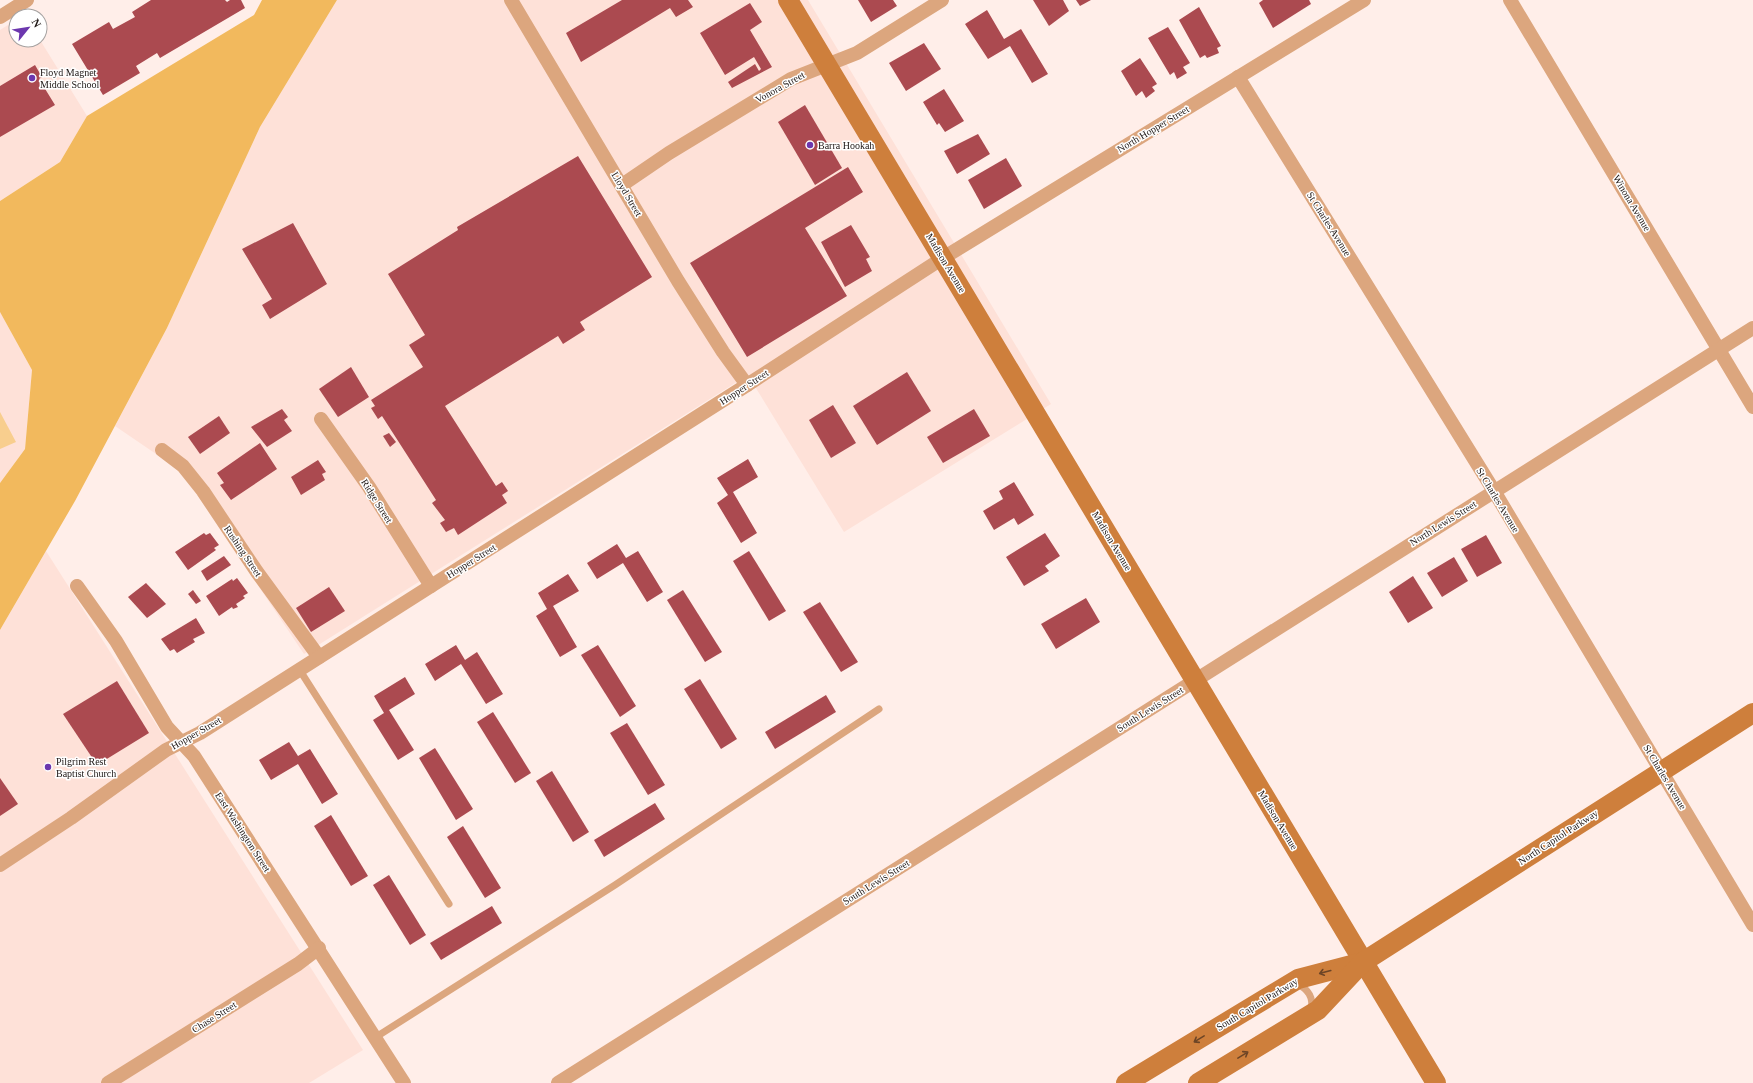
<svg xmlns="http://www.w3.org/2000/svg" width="1753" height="1083" font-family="'Times New Roman',serif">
<rect width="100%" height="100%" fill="#ffeee9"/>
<!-- built -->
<g fill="#fee1d8">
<path d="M 337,0 L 808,0 L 1051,404 L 844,532 L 748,375 L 304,654 L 181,471 L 115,426 L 167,328 L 260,127 Z"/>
<path d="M 16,20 L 16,40 L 40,40 L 87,116 L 60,162 L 0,201 L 0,30 Z"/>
<path d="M 0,312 L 32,370 L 25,449 L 0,483 Z"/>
<path d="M 46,551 L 363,1050 L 309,1083 L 0,1083 L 0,630 Z"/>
</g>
<!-- green -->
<path fill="#f8ce8e" d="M 0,412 L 16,442 L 0,449 Z"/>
<!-- forest -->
<path fill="#f2b95d" d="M 262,0 L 337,0 L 260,127 L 167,328 L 75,501 L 0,630 L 0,483 L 25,449 L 32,370 L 0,312 L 0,201 L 60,162 L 87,116 L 254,15 Z"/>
<!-- building -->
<g fill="#ab4a50">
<path d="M 151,0 L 225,0 L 227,2 L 230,0 L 241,0 L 245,8 L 160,58 L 157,53 L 136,66 L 140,73 L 103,95 L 72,44 L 109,22 L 113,29 L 135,17 L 132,12 Z"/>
<path d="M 622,0 L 688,0 L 693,7 L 676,17 L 670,8 L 581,62 L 566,33 Z"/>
<path d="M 858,0 L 893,0 L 897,6 L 871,22 Z"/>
<path d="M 1033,0 L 1063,0 L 1069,11 L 1049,26 Z"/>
<path d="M 1076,0 L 1091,0 L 1080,6 Z"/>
<path d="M 1263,0 L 1309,0 L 1311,4 L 1273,28 L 1259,3 Z"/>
<path d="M 750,3 L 762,22 L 750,30 L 772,67 L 732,88 L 728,82 L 755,64 L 759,71 L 761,69 L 754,57 L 725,75 L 700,33 Z"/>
<path d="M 1199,7 L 1221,46 L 1217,48 L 1219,53 L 1207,58 L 1205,55 L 1200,58 L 1179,20 Z"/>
<path d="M 987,10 L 1004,39 L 1021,29 L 1048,74 L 1032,83 L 1010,46 L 988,59 L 965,24 Z"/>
<path d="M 1168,27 L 1190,63 L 1183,67 L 1187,73 L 1177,79 L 1174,72 L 1170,75 L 1148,38 Z"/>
<path d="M 924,43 L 941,69 L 906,91 L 889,63 Z"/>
<path d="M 1140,58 L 1157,84 L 1152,87 L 1155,91 L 1146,98 L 1142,91 L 1136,96 L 1121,71 Z"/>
<path d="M 35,65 L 42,77 L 39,79 L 55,105 L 0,137 L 0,86 Z"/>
<path d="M 944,89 L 964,121 L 945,132 L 939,123 L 937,125 L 923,102 Z"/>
<path d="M 805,105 L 842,168 L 815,185 L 778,122 Z"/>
<path d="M 978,134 L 990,154 L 957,174 L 944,151 Z"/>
<path d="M 578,156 L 652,277 L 580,322 L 585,330 L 563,344 L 558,336 L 445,406 L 496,486 L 502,482 L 508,491 L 502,495 L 507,503 L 458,535 L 454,528 L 446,532 L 440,523 L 445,520 L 432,503 L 436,500 L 382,416 L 378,419 L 371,408 L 375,406 L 371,400 L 423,367 L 409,345 L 425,335 L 388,274 L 458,230 L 457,227 Z"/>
<path d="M 1006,158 L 1022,186 L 984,209 L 968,180 Z"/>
<path d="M 848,167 L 863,192 L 805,228 L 847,296 L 747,357 L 690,263 Z"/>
<path d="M 293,223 L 327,284 L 270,319 L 262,305 L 272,299 L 242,249 Z"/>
<path d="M 851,225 L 870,257 L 866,259 L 872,271 L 845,287 L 821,242 Z"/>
<path d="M 351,367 L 369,397 L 338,417 L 319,389 Z"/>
<path d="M 907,372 L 931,411 L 877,445 L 853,406 Z"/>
<path d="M 833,405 L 856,443 L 831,458 L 809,420 Z"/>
<path d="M 282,409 L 288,417 L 284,420 L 292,431 L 267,447 L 251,427 Z"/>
<path d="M 974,409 L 990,436 L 943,463 L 927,437 Z"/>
<path d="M 219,416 L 230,433 L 200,454 L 188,437 Z"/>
<path d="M 389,433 L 396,442 L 390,447 L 383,436 Z"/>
<path d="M 260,443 L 277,469 L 231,500 L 220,485 L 224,483 L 217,473 Z"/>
<path d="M 748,459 L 758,477 L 733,492 L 757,533 L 741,543 L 717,503 L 728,495 L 717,478 Z"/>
<path d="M 318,460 L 326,472 L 322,474 L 325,480 L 301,495 L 291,477 Z"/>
<path d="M 1014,482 L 1034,515 L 1018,525 L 1014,518 L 994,530 L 983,511 L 1003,499 L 999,491 Z"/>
<path d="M 204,533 L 206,535 L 210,533 L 219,545 L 214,548 L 216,550 L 188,570 L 175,552 Z"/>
<path d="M 1045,533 L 1060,556 L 1045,566 L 1049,571 L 1024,586 L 1006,557 Z"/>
<path d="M 1486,535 L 1502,563 L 1477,577 L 1461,549 Z"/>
<path d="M 617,544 L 626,558 L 638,551 L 663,592 L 647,602 L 623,563 L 597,579 L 587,563 Z"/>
<path d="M 749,551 L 786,611 L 769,621 L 733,561 Z"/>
<path d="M 224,556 L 231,565 L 207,581 L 201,571 Z"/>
<path d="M 1454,557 L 1468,581 L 1442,597 L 1427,573 Z"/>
<path d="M 568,574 L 579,591 L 553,606 L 577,647 L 560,657 L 536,616 L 547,609 L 538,593 Z"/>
<path d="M 1413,576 L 1433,608 L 1408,623 L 1389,592 Z"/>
<path d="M 237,578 L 248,593 L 243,596 L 245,598 L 236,604 L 238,607 L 233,609 L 232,607 L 219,616 L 206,596 L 232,579 L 233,581 Z"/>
<path d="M 146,583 L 166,604 L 147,618 L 128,597 Z"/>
<path d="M 329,587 L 345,611 L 311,632 L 296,608 Z"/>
<path d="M 193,590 L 201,601 L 196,604 L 188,594 Z"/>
<path d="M 683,590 L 722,652 L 705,662 L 667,600 Z"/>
<path d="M 1086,598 L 1100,622 L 1056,649 L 1041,624 Z"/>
<path d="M 820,602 L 858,662 L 841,672 L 803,612 Z"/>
<path d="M 196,618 L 205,633 L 193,639 L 195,642 L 177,653 L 174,649 L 170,651 L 161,639 Z"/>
<path d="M 456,645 L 465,660 L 477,652 L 503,694 L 486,704 L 461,664 L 435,681 L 425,664 Z"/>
<path d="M 598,645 L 636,706 L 620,717 L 581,655 Z"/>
<path d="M 405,677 L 415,694 L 389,710 L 414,750 L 398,760 L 373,720 L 384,713 L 374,696 Z"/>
<path d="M 700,679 L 737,739 L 721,749 L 684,689 Z"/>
<path d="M 117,681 L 149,733 L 97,765 L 63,714 Z"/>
<path d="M 826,695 L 836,712 L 775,749 L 765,732 Z"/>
<path d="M 493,712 L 531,773 L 515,783 L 477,722 Z"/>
<path d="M 627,723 L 665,785 L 648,795 L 610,733 Z"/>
<path d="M 289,742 L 298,756 L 310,749 L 338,794 L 322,804 L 298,764 L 271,780 L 259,760 Z"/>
<path d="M 435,748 L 473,809 L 456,820 L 419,758 Z"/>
<path d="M 552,771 L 589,832 L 573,842 L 536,781 Z"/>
<path d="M 0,778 L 18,804 L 0,816 Z"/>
<path d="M 655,803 L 665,819 L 604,857 L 594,840 Z"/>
<path d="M 331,815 L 368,876 L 351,886 L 314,826 Z"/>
<path d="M 463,826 L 501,888 L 485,898 L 447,837 Z"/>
<path d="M 389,875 L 426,935 L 410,945 L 373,885 Z"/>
<path d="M 492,906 L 502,923 L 441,960 L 430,943 Z"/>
</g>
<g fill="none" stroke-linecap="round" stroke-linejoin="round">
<!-- lane -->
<g stroke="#dca67e" stroke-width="7">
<path d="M 299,669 L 449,904"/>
<path d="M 1296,983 C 1308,989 1314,997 1311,1010"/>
<path d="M 376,1037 L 615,885 L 879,709"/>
</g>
<!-- street -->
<g stroke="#dca67e" stroke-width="14">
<path d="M 511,0 L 678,281 L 723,352 L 747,385"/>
<path d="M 1510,0 L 1753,407"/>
<path d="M 0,17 L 27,0"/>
<path d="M 1238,77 L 1494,491 L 1753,925"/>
<path d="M 622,185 L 669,153 L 791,79 L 857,53 L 942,0"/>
<path d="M 321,419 L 369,487 L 431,586"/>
<path d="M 162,450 L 183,466 L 203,491 L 257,572 L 319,657"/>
<path d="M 77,586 L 116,641 L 167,727 L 194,756 L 404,1083"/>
<path d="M 0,865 L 71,818 L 166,750 L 200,733 L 747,385 L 943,258 L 1364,0"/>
<path d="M 108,1083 L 298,964 L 319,948"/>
<path d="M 558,1083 L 1753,328"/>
</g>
<!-- secondary -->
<g stroke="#ce7f3c" stroke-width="20">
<path d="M 788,0 L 1436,1083"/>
<path d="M 1126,1083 L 1298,979 L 1363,962"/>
<path d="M 1198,1083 L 1318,1010 L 1363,962 L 1753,713"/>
</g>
</g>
<!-- one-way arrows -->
<defs><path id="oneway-shaft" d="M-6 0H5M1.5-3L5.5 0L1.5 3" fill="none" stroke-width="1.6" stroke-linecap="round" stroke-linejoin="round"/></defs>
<g stroke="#6d4526">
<use href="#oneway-shaft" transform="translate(1325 972) rotate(165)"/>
<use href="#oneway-shaft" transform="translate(1199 1039) rotate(149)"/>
<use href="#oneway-shaft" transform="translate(1243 1055) rotate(-31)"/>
</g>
<!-- markers -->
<g fill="#6c37ae" stroke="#fff" stroke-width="1.5">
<circle cx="32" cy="78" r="4"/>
<circle cx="810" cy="145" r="4"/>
<circle cx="48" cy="767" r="4"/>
</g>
<g text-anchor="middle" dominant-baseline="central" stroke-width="3" stroke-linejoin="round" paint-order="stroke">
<!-- poi labels -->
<g font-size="10" fill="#1d1614" stroke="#fff" text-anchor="start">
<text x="40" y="72">Floyd Magnet<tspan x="40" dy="12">Middle School</tspan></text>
<text x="818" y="145">Barra Hookah</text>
<text x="56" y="761">Pilgrim Rest<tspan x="56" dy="12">Baptist Church</tspan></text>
</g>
<!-- street labels -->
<g font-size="10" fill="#1d1614" stroke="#fff">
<text transform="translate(780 87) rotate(-29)">Vonora Street</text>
<text transform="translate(1153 129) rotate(-31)">North Hopper Street</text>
<text transform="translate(627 194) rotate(59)">Lloyd Street</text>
<text transform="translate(1632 203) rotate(59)">Winona Avenue</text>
<text transform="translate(1329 224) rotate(58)">St Charles Avenue</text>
<text transform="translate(946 263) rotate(59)">Madison Avenue</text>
<text transform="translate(744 387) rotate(-33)">Hopper Street</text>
<text transform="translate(1498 500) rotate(59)">St Charles Avenue</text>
<text transform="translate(377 501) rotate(58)">Ridge Street</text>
<text transform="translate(1443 523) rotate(-32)">North Lewis Street</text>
<text transform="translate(1112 541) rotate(59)">Madison Avenue</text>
<text transform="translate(243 551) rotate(56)">Rushing Street</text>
<text transform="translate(471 561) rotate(-32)">Hopper Street</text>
<text transform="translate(1150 709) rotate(-32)">South Lewis Street</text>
<text transform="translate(196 733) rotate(-30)">Hopper Street</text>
<text transform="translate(1665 777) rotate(59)">St Charles Avenue</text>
<text transform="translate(1278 820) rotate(59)">Madison Avenue</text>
<text transform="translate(243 832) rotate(57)">East Washington Street</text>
<text transform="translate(1558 837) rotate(-33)">North Capitol Parkway</text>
<text transform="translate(876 882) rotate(-32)">South Lewis Street</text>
<text transform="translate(1257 1004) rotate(-31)">South Capitol Parkway</text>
<text transform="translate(214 1017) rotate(-32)">Chase Street</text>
</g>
</g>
<!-- north arrow -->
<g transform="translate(28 28) rotate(60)"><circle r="19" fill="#ffffff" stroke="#a5a2a1"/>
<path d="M0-3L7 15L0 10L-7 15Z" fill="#6c37ae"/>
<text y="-6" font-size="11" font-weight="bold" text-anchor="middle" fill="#1d1614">N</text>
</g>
</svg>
